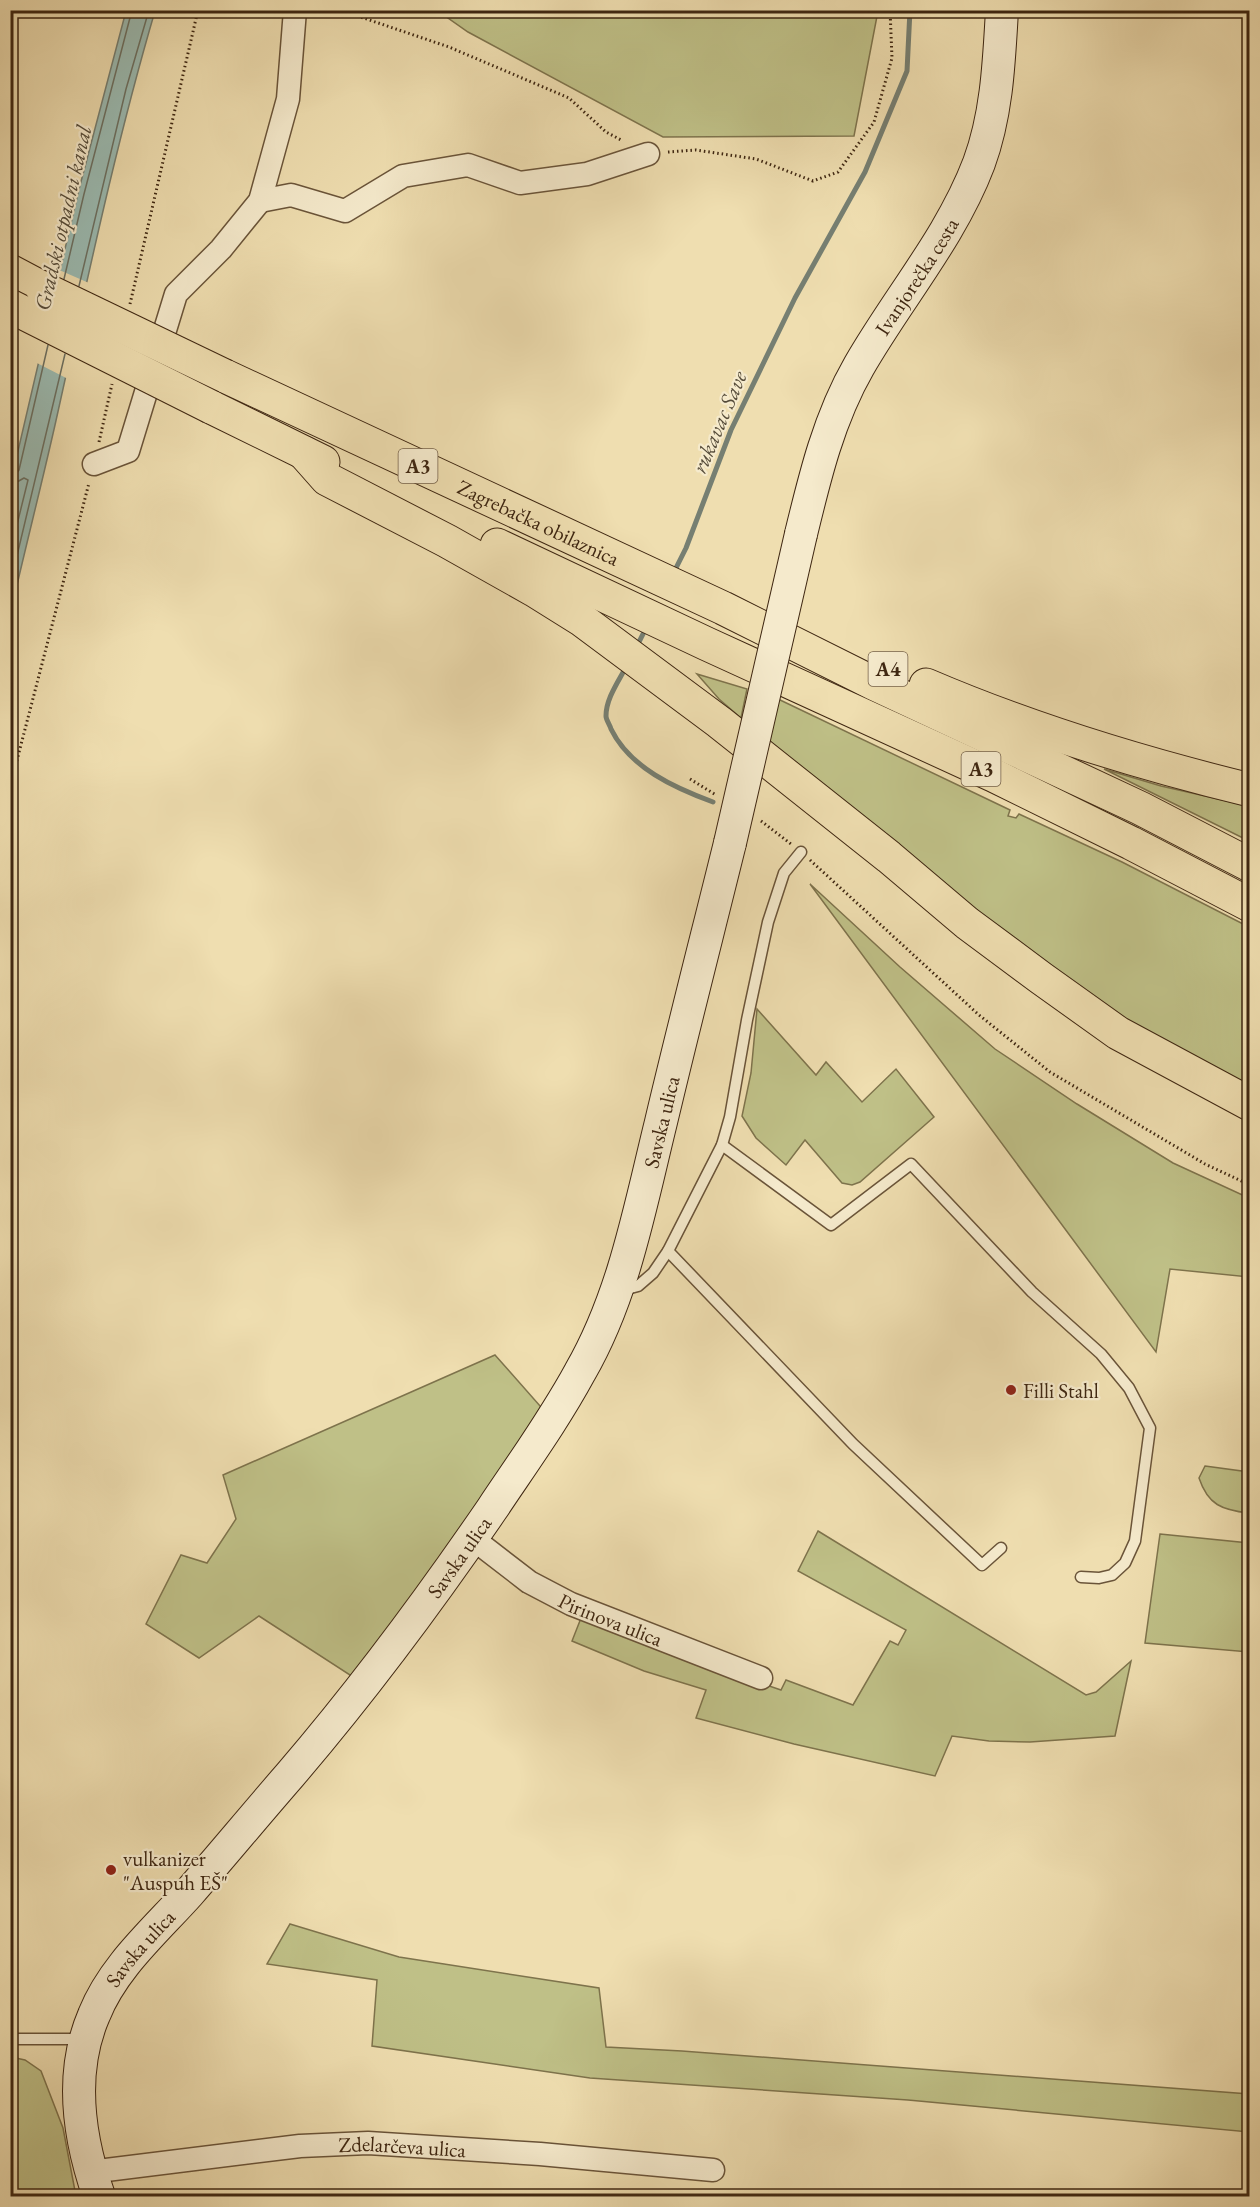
<svg xmlns="http://www.w3.org/2000/svg" width="1260" height="2207" font-family="'EB Garamond',serif">
<rect width="100%" height="100%" fill="#efdeb0"/>
<filter id="stains"><feTurbulence type="fractalNoise" baseFrequency=".00333" numOctaves="4"/><feColorMatrix values="0 0 0 0 .2 0 0 0 0 .09 0 0 0 0 .02 0 0 0 .5 -.17"/></filter>
<radialGradient id="worn" r=".72"><stop offset=".6" stop-color="#630" stop-opacity="0"/><stop offset="1" stop-color="#630" stop-opacity=".3"/></radialGradient>
<!-- green -->
<g fill="#bfc087" stroke="#7e734c" stroke-width="1.5">
<path d="M 438,11 L 878,11 L 854,136 L 663,137 L 468,32 Z"/>
<path d="M 697,674 L 747,689 L 741,718 L 719,699 Z"/>
<path d="M 778,699 L 1010,810 L 1008,816 L 1016,818 L 1019,814 L 1122,862 L 1249,927 L 1249,1089 L 1147,1035 L 1009,940 L 769,741 Z"/>
<path d="M 1104,769 L 1161,786 L 1249,806 L 1249,841 Z"/>
<path d="M 810,884 L 900,967 L 995,1049 L 1077,1104 L 1173,1163 L 1249,1198 L 1249,1277 L 1170,1269 L 1156,1352 Z"/>
<path d="M 757,1009 L 816,1075 L 826,1062 L 862,1102 L 896,1069 L 934,1117 L 860,1182 L 852,1185 L 842,1183 L 805,1140 L 786,1165 L 756,1138 L 742,1116 L 751,1073 Z"/>
<path d="M 495,1355 L 548,1415 L 353,1677 L 259,1616 L 199,1658 L 146,1624 L 181,1555 L 207,1563 L 236,1519 L 223,1475 Z"/>
<path d="M 1205,1466 L 1249,1472 L 1249,1513 C 1222,1510 1208,1505 1199,1478 Z"/>
<path d="M 818,1531 L 1086,1695 L 1096,1692 L 1131,1661 L 1115,1736 L 1030,1742 L 989,1741 L 952,1736 L 935,1776 L 794,1744 L 696,1718 L 706,1690 L 644,1671 L 572,1641 L 583,1613 L 711,1666 L 781,1690 L 786,1680 L 853,1705 L 890,1641 L 898,1645 L 906,1630 L 798,1571 Z"/>
<path d="M 1160,1534 L 1249,1543 L 1249,1652 L 1145,1643 Z"/>
<path d="M 290,1924 L 399,1957 L 599,1988 L 606,2047 L 682,2051 L 1249,2094 L 1249,2132 L 908,2100 L 590,2078 L 372,2046 L 377,1980 L 267,1964 Z"/>
<path d="M 11,2057 L 25,2060 L 41,2071 L 63,2128 L 76,2196 L 11,2196 Z"/>
</g>
<!-- water -->
<path fill="#9bbbb2" stroke="#767f72" stroke-width="1.5" d="M 126,11 L 155,11 C 115,147 86,286 55,425 C 41,487 25,549 11,611 L 11,481 L 78,193 Z"/>
<!-- pier -->
<path fill="#efdeb0" d="M 57,269 L 89,283 L 68,379 L 35,362 Z"/>
<g fill="none" stroke-linecap="round" stroke-linejoin="round">
<!-- shore -->
<g stroke="#6c7062" stroke-width="1.5">
<path d="M 64,279 L 84,194 L 132,10"/>
<path d="M 79,286 L 126,89 L 149,10"/>
<path d="M 10,475 L 16,474 L 19,470 L 48,345"/>
<path d="M 10,483 L 17,482 L 24,478 L 28,480 L 10,553"/>
<path d="M 10,585 L 65,354"/>
</g>
<!-- stream -->
<g stroke="#767f72" stroke-width="5">
<path d="M 673,574 L 686,548 L 731,430 L 795,298 L 865,172 L 907,71 L 910,10"/>
<path d="M 637,646 L 646,628"/>
<path d="M 627,665 C 619,681 606,698 606,716 C 606,720 610,725 611,729 C 630,768 675,788 713,802"/>
</g>
<defs>
<g id="service">
<path d="M 722,1145 L 831,1225 L 911,1164 L 1032,1292 L 1101,1354 L 1129,1388 L 1150,1428 L 1135,1541 L 1125,1563 L 1112,1575 L 1099,1578 L 1081,1577"/>
<path d="M 668,1251 L 853,1444 L 982,1565 L 1001,1548"/>
<path d="M 623,1290 L 638,1286 L 653,1273 L 668,1251 L 722,1145 L 730,1117 L 747,1020 L 768,922 L 784,873 L 801,852"/>
<path d="M 10,2039 L 83,2039"/>
</g>
<g id="minor">
<path d="M 260,201 L 291,195 L 345,211 L 403,176 L 468,165 L 520,183 L 587,174 L 648,154"/>
<path d="M 94,464 L 128,451 L 176,294 L 221,249 L 260,201 L 288,99 L 295,10"/>
<path id="s1" d="M 472,1538 L 529,1582 L 571,1604 L 761,1678"/>
<path id="s2" d="M 90,2172 L 300,2146 L 368,2143 L 540,2154 L 713,2170"/>
</g>
<g id="secondary">
<path id="s3" d="M 801,534 C 815,476 829,418 859,366 C 898,298 951,237 979,163 C 997,114 999,62 1002,10"/>
<path id="s4" d="M 99,2196 C 79,2139 69,2073 94,2015 C 113,1967 155,1931 189,1893 C 223,1854 256,1814 290,1775 C 362,1691 429,1601 492,1509 C 522,1464 554,1420 580,1372 C 624,1296 640,1207 661,1122 C 683,1029 707,936 730,843"/>
</g>
<g id="motorway">
<path d="M 10,271 L 42,288"/>
<path id="s5" d="M 225,376 L 723,608 L 873,683 L 1140,808 L 1250,865"/>
<path d="M 211,407 L 323,462"/>
<path d="M 304,453 L 327,479 L 447,541 L 534,590 L 582,620 L 719,722 L 889,857 L 967,923 L 1041,978 L 1118,1033 L 1250,1104"/>
<path d="M 497,545 L 707,644 L 993,775 L 1131,843 L 1250,905"/>
<path d="M 926,685 C 1031,730 1139,763 1250,790"/>
</g>
</defs>
<!-- service casing -->
<use href="#service" stroke="#6a5439" stroke-width="13"/>
<!-- minor casing -->
<use href="#minor" stroke="#6a5439" stroke-width="25"/>
<!-- secondary casing -->
<use href="#secondary" stroke="#3e2611" stroke-width="34"/>
<!-- motorway casing -->
<use href="#motorway" stroke="#3e2611" stroke-width="35"/>
<!-- path -->
<g stroke="#3e2611" stroke-width="3" stroke-dasharray="1.5 3" stroke-linecap="butt">
<path d="M 340,10 L 449,47 L 569,98 L 606,132 L 623,141"/>
<path d="M 668,152 L 696,150 L 756,159 L 813,181 L 838,172 L 874,122 L 892,58 L 890,10"/>
<path d="M 130,304 L 198,10"/>
<path d="M 99,442 L 112,384"/>
<path d="M 690,779 L 716,795"/>
<path d="M 10,787 L 89,483"/>
<path d="M 761,821 L 791,844"/>
<path d="M 810,860 L 979,1015 L 1050,1072 L 1205,1164 L 1250,1185"/>
</g>
<!-- service -->
<use href="#service" stroke="#f5eacc" stroke-width="10"/>
<!-- minor -->
<use href="#minor" stroke="#f5eacc" stroke-width="22"/>
<!-- secondary -->
<use href="#secondary" stroke="#f5eacc" stroke-width="32"/>
<!-- motorway -->
<use href="#motorway" stroke="#efdeb0" stroke-width="33"/>
<defs>
<path id="secondary-bridge" d="M 730,843 L 801,534"/>
<g id="motorway-bridge">
<path d="M 42,288 L 225,376"/>
<path d="M 10,306 L 211,407"/>
</g>
</defs>
<!-- secondary-bridge casing -->
<use href="#secondary-bridge" stroke="#3e2611" stroke-width="34" stroke-linecap="butt"/>
<!-- motorway-bridge casing -->
<use href="#motorway-bridge" stroke="#3e2611" stroke-width="35" stroke-linecap="butt"/>
<!-- secondary-bridge -->
<use href="#secondary-bridge" stroke="#f5eacc" stroke-width="32"/>
<!-- motorway-bridge -->
<use href="#motorway-bridge" stroke="#efdeb0" stroke-width="33"/>
</g>
<!-- markers -->
<g fill="#8f2418" stroke="#f5eacc" stroke-width="2">
<circle cx="1011" cy="1390" r="6"/>
<circle cx="111" cy="1870" r="6"/>
</g>
<g text-anchor="middle" dominant-baseline="central" stroke-width="4.5" stroke-linejoin="round" paint-order="stroke">
<!-- shield labels -->
<g fill="#f5eacc" stroke="#756149" stroke-width="1.5">
<rect x="398.5" y="449" width="39" height="34" rx="4.5"/>
<rect x="868.5" y="652" width="39" height="34" rx="4.5"/>
<rect x="961.5" y="752" width="39" height="34" rx="4.5"/>
</g>
<g font-size="20" font-weight="bold" fill="#3e2611">
<text x="418" y="466">A3</text>
<text x="888" y="669">A4</text>
<text x="981" y="769">A3</text>
</g>
<!-- street labels -->
<g font-size="21" fill="#3e2611" stroke="#f5eacc">
<text stroke="none"><textPath href="#s3" startOffset="285">Ivanjorečka cesta</textPath></text>
<text stroke="none"><textPath href="#s5" startOffset="346">Zagrebačka obilaznica</textPath></text>
<text stroke="none"><textPath href="#s4" startOffset="1257">Savska ulica</textPath></text>
<text stroke="none"><textPath href="#s4" startOffset="772">Savska ulica</textPath></text>
<text stroke="none"><textPath href="#s1" startOffset="162">Pirinova ulica</textPath></text>
<text stroke="none"><textPath href="#s4" startOffset="267">Savska ulica</textPath></text>
<text stroke="none"><textPath href="#s2" startOffset="314">Zdelarčeva ulica</textPath></text>
</g>
<!-- poi labels -->
<g font-size="21" fill="#3e2611" stroke="#f5eacc" text-anchor="start">
<text x="1023" y="1390">Filli Stahl</text>
<text x="123" y="1858">vulkanizer<tspan x="123" dy="24">"Auspuh EŠ"</tspan></text>
</g>
<!-- water labels -->
<g font-size="22" font-style="italic" fill="#554b39" stroke="#f5eacc">
<text transform="translate(63 218) rotate(-77)">Gradski otpadni kanal</text>
<text transform="translate(719 422) rotate(-67)">rukavac Save</text>
</g>
</g>
<!-- margin -->
<rect width="1260" height="2207" fill="none" stroke="#efdeb0" stroke-width="36"/>
<rect x="12" y="12" width="1236" height="2183" fill="none" stroke="#3e2611" stroke-width="3"/>
<rect x="18" y="18" width="1224" height="2171" fill="none" stroke="#3e2611" stroke-width="1.5"/>
<rect width="100%" height="100%" filter="url(#stains)"/>
<rect width="100%" height="100%" fill="url(#worn)"/>
</svg>
